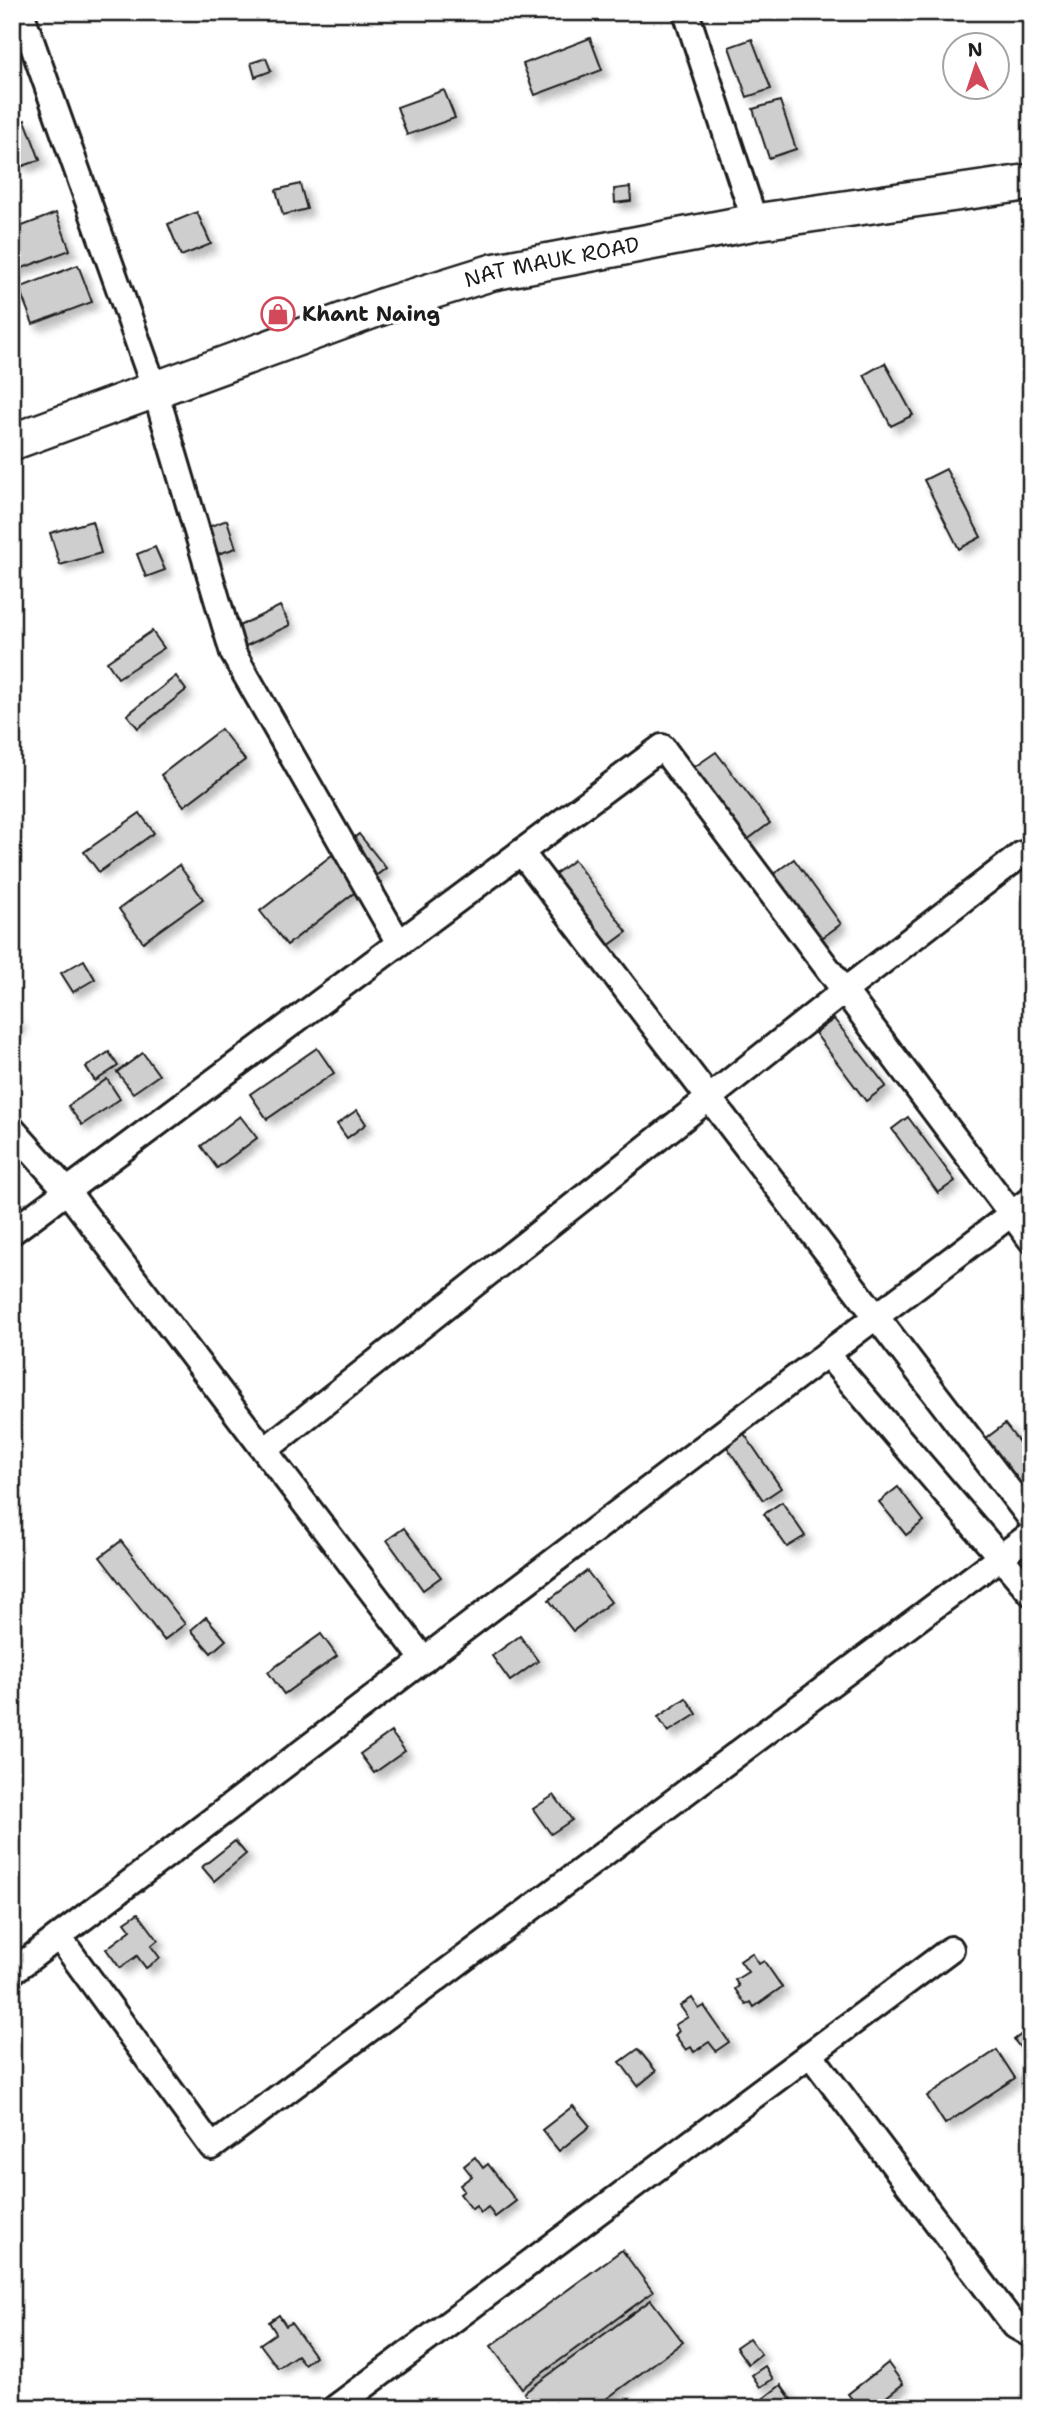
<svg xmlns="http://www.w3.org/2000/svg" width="1043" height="2420" font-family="'Shantell Sans',sans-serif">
<defs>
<filter id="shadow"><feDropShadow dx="6" dy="6" stdDeviation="3.5" flood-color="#0004"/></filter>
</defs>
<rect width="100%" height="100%" fill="#fff"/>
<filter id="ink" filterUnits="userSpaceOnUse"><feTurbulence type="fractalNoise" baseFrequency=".0143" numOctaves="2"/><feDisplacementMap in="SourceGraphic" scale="14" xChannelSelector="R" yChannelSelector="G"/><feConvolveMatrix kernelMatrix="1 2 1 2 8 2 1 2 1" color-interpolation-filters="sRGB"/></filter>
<g filter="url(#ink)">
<!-- building -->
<g fill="#cecece" stroke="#1c1c1c" stroke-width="2" filter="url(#shadow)">
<path d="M 590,38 L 602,70 L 535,95 L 523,64 Z"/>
<path d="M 752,39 L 771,89 L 747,97 L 729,47 Z"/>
<path d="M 266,58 L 271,71 L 255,77 L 251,63 Z"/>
<path d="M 444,90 L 455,118 L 407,135 L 397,107 Z"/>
<path d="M 780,101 L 796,149 L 769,158 L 753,109 Z"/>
<path d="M 25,120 L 40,160 L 23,166 L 20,160 L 14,162 L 12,158 L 12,125 Z"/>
<path d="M 300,184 L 307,209 L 283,215 L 276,190 Z"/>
<path d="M 630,187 L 631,201 L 615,203 L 614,189 Z"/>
<path d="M 197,212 L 211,244 L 181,256 L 168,224 Z"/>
<path d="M 56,213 L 70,250 L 12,272 L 12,230 Z"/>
<path d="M 78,265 L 92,302 L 33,324 L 19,288 Z"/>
<path d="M 885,363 L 913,415 L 891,426 L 864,375 Z"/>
<path d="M 946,469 L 981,537 L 959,549 L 924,480 Z"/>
<path d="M 227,520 L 236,548 L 215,555 L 205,528 Z"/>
<path d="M 92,521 L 101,553 L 60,565 L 50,533 Z"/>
<path d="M 155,547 L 165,570 L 146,577 L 137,554 Z"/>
<path d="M 280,606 L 290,625 L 246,646 L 237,627 Z"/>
<path d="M 152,631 L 164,648 L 118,678 L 107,662 Z"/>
<path d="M 176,676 L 186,690 L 138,728 L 127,715 Z"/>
<path d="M 221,729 L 245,760 L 184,806 L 161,775 Z"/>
<path d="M 716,752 L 770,823 L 747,840 L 693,768 Z"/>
<path d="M 140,813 L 154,833 L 99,872 L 84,852 Z"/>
<path d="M 359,834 L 386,868 L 287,945 L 260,911 Z"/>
<path d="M 794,859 L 841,924 L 819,940 L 772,875 Z"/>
<path d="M 574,860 L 627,932 L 608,946 L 555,874 Z"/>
<path d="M 179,865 L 203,899 L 143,942 L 119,909 Z"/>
<path d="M 84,960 L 95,979 L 73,992 L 61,973 Z"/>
<path d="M 12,1016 L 20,1025 L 12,1032 Z"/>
<path d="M 834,1019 L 886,1086 L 866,1101 L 815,1033 Z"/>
<path d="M 317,1048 L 334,1073 L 267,1119 L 250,1094 Z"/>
<path d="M 109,1052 L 118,1066 L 95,1081 L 86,1067 Z"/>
<path d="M 143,1053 L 159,1075 L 133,1093 L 117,1072 Z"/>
<path d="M 107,1079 L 120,1099 L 82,1125 L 68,1106 Z"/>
<path d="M 357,1110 L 366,1124 L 347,1138 L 337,1124 Z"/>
<path d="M 240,1116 L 257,1138 L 217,1168 L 201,1146 Z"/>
<path d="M 908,1117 L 955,1181 L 938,1193 L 892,1129 Z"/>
<path d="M 1005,1424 L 1031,1458 L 1031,1505 L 981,1442 Z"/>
<path d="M 743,1432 L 781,1488 L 763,1500 L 725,1444 Z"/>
<path d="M 898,1487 L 924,1521 L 906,1535 L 879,1502 Z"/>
<path d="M 782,1502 L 805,1536 L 787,1547 L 764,1514 Z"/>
<path d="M 404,1528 L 441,1577 L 423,1590 L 387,1540 Z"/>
<path d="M 121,1541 L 185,1624 L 164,1640 L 100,1557 Z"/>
<path d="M 587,1571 L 611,1602 L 573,1631 L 549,1600 Z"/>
<path d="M 206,1617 L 226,1640 L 211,1653 L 191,1630 Z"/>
<path d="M 321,1634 L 337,1656 L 284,1694 L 268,1672 Z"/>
<path d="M 520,1636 L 538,1661 L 510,1681 L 492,1656 Z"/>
<path d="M 686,1698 L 697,1714 L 668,1732 L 658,1717 Z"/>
<path d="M 391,1732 L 405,1751 L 374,1773 L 360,1754 Z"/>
<path d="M 554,1795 L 572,1820 L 551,1834 L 533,1809 Z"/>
<path d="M 235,1841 L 246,1854 L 214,1881 L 202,1867 Z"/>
<path d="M 138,1913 L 158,1940 L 151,1946 L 160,1958 L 146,1968 L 137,1956 L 120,1968 L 106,1949 L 131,1930 L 125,1922 Z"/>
<path d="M 752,1953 L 759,1964 L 764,1961 L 782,1987 L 754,2007 L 751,2002 L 746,2005 L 735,1989 L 739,1986 L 735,1980 L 748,1972 L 740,1961 Z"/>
<path d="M 692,1998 L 699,2009 L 704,2006 L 729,2042 L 716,2051 L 709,2042 L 694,2052 L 691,2047 L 686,2050 L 675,2035 L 679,2031 L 675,2025 L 688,2017 L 680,2006 Z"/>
<path d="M 1031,2027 L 1031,2061 L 1014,2040 Z"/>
<path d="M 638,2049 L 656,2071 L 638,2086 L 620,2062 Z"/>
<path d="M 997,2050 L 1015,2078 L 945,2124 L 927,2096 Z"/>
<path d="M 573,2106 L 590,2126 L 559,2151 L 542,2130 Z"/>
<path d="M 475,2157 L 483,2168 L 488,2164 L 516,2201 L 495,2217 L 488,2207 L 481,2213 L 476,2206 L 472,2209 L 460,2194 L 464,2191 L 460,2185 L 472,2176 L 464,2166 Z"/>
<path d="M 622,2250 L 653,2292 L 522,2388 L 491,2346 Z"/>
<path d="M 651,2300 L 683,2342 L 594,2408 L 535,2408 L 524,2393 Z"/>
<path d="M 279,2315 L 286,2326 L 291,2323 L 315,2356 L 304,2364 L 297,2355 L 278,2368 L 260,2344 L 276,2333 L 269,2322 Z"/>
<path d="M 749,2338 L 761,2354 L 748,2364 L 736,2347 Z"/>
<path d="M 888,2363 L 903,2384 L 872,2408 L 859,2408 L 848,2394 Z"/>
<path d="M 765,2366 L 773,2379 L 760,2387 L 752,2375 Z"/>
<path d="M 781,2385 L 797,2408 L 771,2408 L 764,2398 Z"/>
<path d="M 427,2398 L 434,2408 L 413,2408 Z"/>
</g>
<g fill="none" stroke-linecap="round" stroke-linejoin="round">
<defs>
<g id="minor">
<path d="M 21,12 L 155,390 L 233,653 L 399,943"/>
<path d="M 686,12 L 755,222"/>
<path d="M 521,852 L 1031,1519"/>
<path d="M 12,1129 L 67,1191 L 424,1660"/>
<path d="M 12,1232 L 662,747 L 1031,1240"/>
<path d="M 827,1354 L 1031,1593"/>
<path d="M 265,1450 L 844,991 L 1022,854"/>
<path d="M 59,1937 L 212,2147 L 1031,1534"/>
<path d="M 12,1972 L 1031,1199"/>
<path d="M 810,2054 L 1015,2326 L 1031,2335"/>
<path d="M 335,2408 L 951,1949"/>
</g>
<g id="highway">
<path id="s1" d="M 12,442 L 387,305 L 493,272 L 755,222 L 1031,182"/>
</g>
</defs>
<!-- minor casing -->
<use href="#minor" stroke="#1c1c1c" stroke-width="30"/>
<!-- highway casing -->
<use href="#highway" stroke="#1c1c1c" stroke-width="40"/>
<!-- minor -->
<use href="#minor" stroke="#fff" stroke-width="24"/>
<!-- highway -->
<use href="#highway" stroke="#fff" stroke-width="35"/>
</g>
</g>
<!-- icons -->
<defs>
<symbol id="shop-ring" viewBox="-11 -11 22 22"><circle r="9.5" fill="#fff" stroke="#d1495b" stroke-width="1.5"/><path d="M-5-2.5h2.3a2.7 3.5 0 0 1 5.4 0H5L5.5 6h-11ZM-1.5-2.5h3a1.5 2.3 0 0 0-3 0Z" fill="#d1495b"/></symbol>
</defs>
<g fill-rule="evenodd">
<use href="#shop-ring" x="259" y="295" width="38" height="38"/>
</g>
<g text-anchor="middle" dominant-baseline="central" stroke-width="7" stroke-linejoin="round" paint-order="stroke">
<!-- street labels -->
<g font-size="21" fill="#1c1c1c" stroke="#fff">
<text stroke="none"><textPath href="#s1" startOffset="570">NAT MAUK ROAD</textPath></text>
</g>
<!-- poi labels -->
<g font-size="21" font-weight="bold" fill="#1c1c1c" stroke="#fff" text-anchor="start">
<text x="302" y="314">Khant Naing</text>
</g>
</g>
<!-- margin -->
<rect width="1043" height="2420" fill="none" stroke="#fff" stroke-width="42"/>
<rect x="21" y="21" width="1001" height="2378" fill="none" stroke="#1c1c1c" stroke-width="2.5" filter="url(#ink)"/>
<!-- north arrow -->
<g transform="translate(976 66) rotate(357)"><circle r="33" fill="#ffffff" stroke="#a4a4a4" stroke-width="2"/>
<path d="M0-5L12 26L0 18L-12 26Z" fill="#d1495b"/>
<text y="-10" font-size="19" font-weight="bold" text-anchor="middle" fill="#1c1c1c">N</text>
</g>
</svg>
